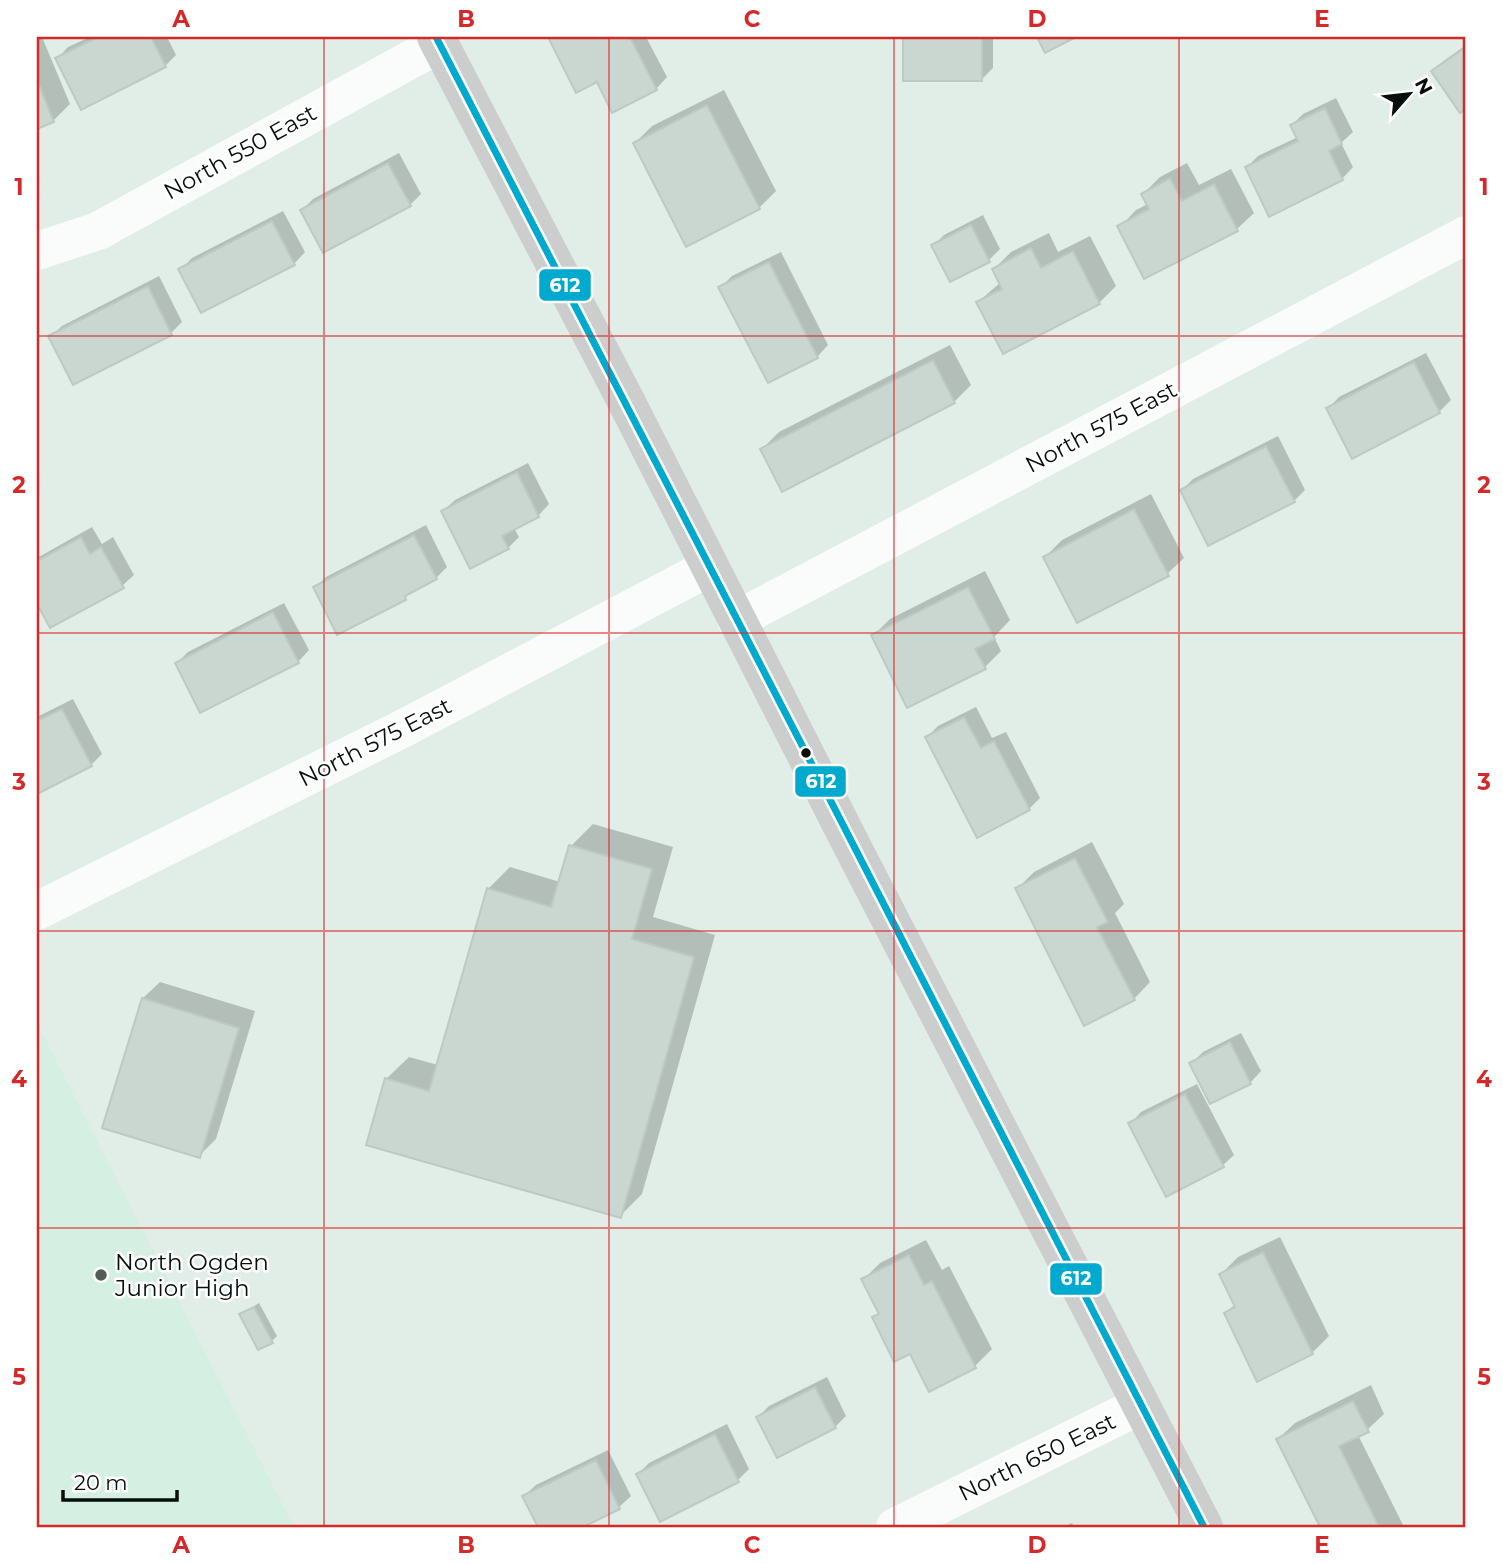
<svg xmlns="http://www.w3.org/2000/svg" width="1503" height="1564" font-family="Montserrat,sans-serif">
<rect width="100%" height="100%" fill="#e0eee7"/>
<!-- built -->
<path fill="#d5efe2" d="M 37,1023 L 294,1527 L 37,1527 Z"/>
<!-- shadow -->
<g fill="#0003">
<path d="M 37,37 L 42,37 L 70,104 L 53,121 L 37,127 Z"/>
<path d="M 90,37 L 167,37 L 176,55 L 165,66 L 57,59 L 68,47 Z"/>
<path d="M 553,37 L 646,37 L 667,77 L 656,89 L 598,80 L 551,39 Z"/>
<path d="M 905,37 L 993,37 L 993,68 L 982,79 L 905,79 Z"/>
<path d="M 1466,45 L 1466,107 L 1461,111 L 1433,71 L 1445,60 Z"/>
<path d="M 724,90 L 776,191 L 759,208 L 635,143 L 652,126 Z"/>
<path d="M 1336,98 L 1353,132 L 1341,143 L 1353,167 L 1342,179 L 1247,167 L 1258,156 L 1298,137 L 1292,125 L 1303,114 Z"/>
<path d="M 399,153 L 421,194 L 410,205 L 302,210 L 313,199 Z"/>
<path d="M 1187,163 L 1199,185 L 1231,169 L 1254,213 L 1237,229 L 1120,227 L 1136,210 L 1148,204 L 1143,194 L 1160,177 Z"/>
<path d="M 283,211 L 305,252 L 294,264 L 181,269 L 192,258 Z"/>
<path d="M 983,215 L 1000,249 L 989,260 L 933,246 L 944,235 Z"/>
<path d="M 1049,233 L 1058,252 L 1090,236 L 1116,286 L 1099,303 L 978,302 L 1001,282 L 994,269 L 1011,252 Z"/>
<path d="M 781,252 L 828,345 L 817,357 L 721,287 L 732,276 Z"/>
<path d="M 159,276 L 182,322 L 171,333 L 74,383 L 50,337 L 62,326 Z"/>
<path d="M 950,345 L 971,385 L 954,402 L 762,449 L 779,432 Z"/>
<path d="M 1426,353 L 1451,400 L 1439,412 L 1353,456 L 1328,409 L 1339,397 Z"/>
<path d="M 1278,436 L 1305,490 L 1294,501 L 1182,490 L 1193,479 Z"/>
<path d="M 528,463 L 549,504 L 538,516 L 514,528 L 519,537 L 508,548 L 443,511 L 455,500 Z"/>
<path d="M 1151,494 L 1184,558 L 1167,574 L 1045,557 L 1062,540 Z"/>
<path d="M 426,525 L 447,567 L 436,578 L 414,589 L 405,598 L 315,588 L 326,577 Z"/>
<path d="M 92,527 L 102,544 L 113,537 L 134,575 L 122,586 L 51,626 L 37,600 L 37,558 Z"/>
<path d="M 985,571 L 1010,620 L 994,637 L 1001,651 L 985,667 L 873,636 L 890,619 Z"/>
<path d="M 284,603 L 309,650 L 298,662 L 177,663 L 188,652 Z"/>
<path d="M 73,699 L 102,754 L 91,765 L 37,792 L 37,717 Z"/>
<path d="M 976,707 L 992,738 L 1006,732 L 1040,798 L 1029,809 L 927,737 L 938,726 Z"/>
<path d="M 593,824 L 673,847 L 653,917 L 715,935 L 642,1194 L 620,1216 L 386,1079 L 409,1057 L 438,1065 L 488,889 L 510,867 L 560,882 L 571,846 Z"/>
<path d="M 1092,842 L 1124,904 L 1115,913 L 1150,982 L 1134,999 L 1017,889 L 1034,872 Z"/>
<path d="M 160,982 L 255,1011 L 216,1139 L 199,1156 L 143,998 Z"/>
<path d="M 1241,1033 L 1261,1071 L 1250,1083 L 1192,1063 L 1203,1052 Z"/>
<path d="M 1197,1084 L 1234,1155 L 1222,1166 L 1130,1124 L 1141,1112 Z"/>
<path d="M 1280,1237 L 1329,1336 L 1312,1353 L 1226,1313 L 1235,1304 L 1221,1274 L 1238,1257 Z"/>
<path d="M 926,1240 L 942,1270 L 949,1266 L 992,1349 L 975,1366 L 911,1351 L 874,1318 L 880,1312 L 863,1280 L 880,1263 Z"/>
<path d="M 259,1303 L 277,1336 L 272,1341 L 241,1315 Z"/>
<path d="M 827,1377 L 846,1416 L 835,1427 L 758,1417 L 769,1406 Z"/>
<path d="M 1371,1385 L 1384,1414 L 1367,1430 L 1358,1435 L 1404,1527 L 1322,1527 L 1278,1439 L 1295,1423 Z"/>
<path d="M 727,1424 L 749,1469 L 738,1480 L 661,1519 L 638,1474 L 649,1463 Z"/>
<path d="M 608,1450 L 631,1496 L 619,1507 L 579,1527 L 540,1527 L 524,1496 L 536,1485 Z"/>
<path d="M 1072,1523 L 1074,1527 L 1063,1527 Z"/>
</g>
<!-- building -->
<g fill="#cad6d0" stroke="#bdc9c3" stroke-width="2">
<path d="M 98,37 L 151,37 L 166,67 L 81,110 L 55,58 Z"/>
<path d="M 552,37 L 630,37 L 657,90 L 612,113 L 597,82 L 576,93 L 549,39 Z"/>
<rect x="903" y="37" width="79" height="44"/>
<path d="M 1037,37 L 1076,37 L 1045,53 Z"/>
<path d="M 1466,47 L 1466,109 L 1460,113 L 1431,71 Z"/>
<path d="M 37,80 L 54,122 L 37,129 Z"/>
<path d="M 707,105 L 760,209 L 686,247 L 633,143 Z"/>
<path d="M 1325,108 L 1342,144 L 1329,151 L 1343,180 L 1269,217 L 1245,167 L 1298,141 L 1290,125 Z"/>
<path d="M 388,163 L 411,206 L 323,253 L 300,210 Z"/>
<path d="M 1170,178 L 1182,201 L 1214,184 L 1238,231 L 1144,279 L 1117,226 L 1149,209 L 1141,194 Z"/>
<path d="M 272,221 L 295,265 L 201,313 L 178,269 Z"/>
<path d="M 971,225 L 990,262 L 950,282 L 931,245 Z"/>
<path d="M 1031,248 L 1041,268 L 1073,251 L 1100,304 L 1003,354 L 976,302 L 1002,289 L 992,269 Z"/>
<path d="M 769,262 L 818,358 L 768,383 L 718,287 Z"/>
<path d="M 148,286 L 172,335 L 73,385 L 48,336 Z"/>
<path d="M 933,360 L 955,403 L 782,492 L 760,449 Z"/>
<path d="M 1414,362 L 1440,413 L 1352,459 L 1326,408 Z"/>
<path d="M 1266,446 L 1295,502 L 1208,546 L 1180,490 Z"/>
<path d="M 517,472 L 539,517 L 502,536 L 509,549 L 470,569 L 441,511 Z"/>
<path d="M 1134,509 L 1169,576 L 1077,623 L 1043,557 Z"/>
<path d="M 414,535 L 437,579 L 405,596 L 406,600 L 337,635 L 313,587 Z"/>
<path d="M 81,537 L 90,554 L 101,547 L 124,588 L 50,628 L 37,604 L 37,561 Z"/>
<path d="M 968,587 L 995,639 L 975,649 L 986,669 L 907,708 L 871,635 Z"/>
<path d="M 273,612 L 299,663 L 200,713 L 175,663 Z"/>
<path d="M 62,709 L 92,766 L 37,794 L 37,721 Z"/>
<path d="M 964,717 L 981,748 L 994,741 L 1030,810 L 977,838 L 925,737 Z"/>
<path d="M 569,845 L 652,869 L 632,939 L 694,957 L 621,1218 L 366,1145 L 385,1078 L 429,1091 L 487,888 L 551,907 Z"/>
<path d="M 1075,858 L 1108,922 L 1097,927 L 1135,1000 L 1084,1026 L 1015,888 Z"/>
<path d="M 142,998 L 239,1028 L 200,1158 L 102,1128 Z"/>
<path d="M 1230,1042 L 1251,1084 L 1210,1104 L 1189,1063 Z"/>
<path d="M 1185,1094 L 1224,1167 L 1166,1197 L 1128,1123 Z"/>
<path d="M 1263,1252 L 1313,1354 L 1257,1382 L 1224,1313 L 1235,1307 L 1219,1274 Z"/>
<path d="M 909,1255 L 924,1285 L 932,1281 L 976,1368 L 929,1392 L 910,1354 L 894,1362 L 872,1317 L 879,1314 L 861,1279 Z"/>
<path d="M 254,1307 L 273,1343 L 258,1350 L 239,1314 Z"/>
<path d="M 815,1387 L 836,1428 L 777,1458 L 756,1417 Z"/>
<path d="M 1353,1401 L 1369,1432 L 1339,1446 L 1379,1527 L 1320,1527 L 1276,1439 Z"/>
<path d="M 715,1434 L 739,1482 L 660,1522 L 636,1474 Z"/>
<path d="M 596,1460 L 620,1509 L 583,1527 L 538,1527 L 522,1496 Z"/>
</g>
<g fill="none" stroke-linecap="round" stroke-linejoin="round">
<!-- street -->
<g stroke="#fafcfb" stroke-width="38">
<path d="M 37,251 L 98,231 L 439,44"/>
<path d="M 736,620 L 1466,235"/>
<path d="M 37,911 L 404,728 L 710,567"/>
<path d="M 895,1527 L 1141,1405"/>
</g>
<!-- secondary -->
<path stroke="#cccdcd" stroke-width="38" d="M 436,37 L 626,401 L 852,846 L 1204,1527"/>
<defs>
<path id="bus-1" d="M 436,37 C 695,532 947,1031 1204,1527"/>
</defs>
<!-- bus-1 casing -->
<use href="#bus-1" stroke="#fff" stroke-width="12"/>
<!-- bus-1 -->
<use href="#bus-1" stroke="#00a9ce" stroke-width="7"/>
</g>
<!-- grid -->
<path fill="none" stroke="#d62828" stroke-width="2" stroke-opacity="0.55" d="M 324,37 L 324,1527M 609,37 L 609,1527M 894,37 L 894,1527M 1179,37 L 1179,1527M 37,336 L 1466,336M 37,633 L 1466,633M 37,931 L 1466,931M 37,1228 L 1466,1228"/>
<!-- markers -->
<circle fill="#060f0b" stroke="#fff" stroke-width="2.5" cx="806" cy="753" r="6"/>
<circle fill="#525d58" stroke="#fff" stroke-width="2.5" cx="101" cy="1275" r="7"/>
<g text-anchor="middle" dominant-baseline="central" stroke-width="5" stroke-linejoin="round" paint-order="stroke">
<!-- street labels -->
<g font-size="23" fill="#060f0b" stroke="#fff">
<text transform="translate(240 152) rotate(-29)">North 550 East</text>
<text transform="translate(1101 427) rotate(-28)">North 575 East</text>
<text transform="translate(375 742) rotate(-27)">North 575 East</text>
<text transform="translate(1037 1457) rotate(-26)">North 650 East</text>
</g>
<!-- poi labels -->
<g font-size="23" fill="#060f0b" stroke="#fff" text-anchor="start">
<text x="115" y="1262">North Ogden<tspan x="115" dy="26">Junior High</tspan></text>
</g>
</g>
<g stroke="#fff" stroke-width="2.5">
<rect x="538" y="268" width="54" height="34" rx="7" fill="#00a9ce"/>
<rect x="794" y="765" width="53" height="33" rx="7" fill="#00a9ce"/>
<rect x="1049" y="1262" width="54" height="34" rx="7" fill="#00a9ce"/>
</g>
<g font-size="19" text-anchor="middle" font-weight="bold" fill="#fff">
<text x="565" y="292">612</text>
<text x="821" y="788">612</text>
<text x="1076" y="1285">612</text>
</g>
<!-- border -->
<rect width="1503" height="1564" fill="none" stroke="#ffffff" stroke-width="77"/>
<!-- north arrow -->
<g transform="translate(1409 94) rotate(62)" stroke="#ffffff" stroke-width="5" paint-order="stroke">
<path d="M0-5L12 26L0 18L-12 26Z" fill="#060f0b"/>
<text y="-10" font-size="19" font-weight="bold" text-anchor="middle" fill="#060f0b">N</text>
</g>
<!-- scale -->
<path d="M63 1490v10h114v-10" fill="none" stroke="#060f0b" stroke-width="3.5"/>
<text x="74" y="1490" font-size="21" fill="#060f0b" stroke="#ffffff" stroke-width="5" paint-order="stroke">20 m</text>
<rect x="38" y="38" width="1426" height="1488" fill="none" stroke="#d62828" stroke-width="2.5"/>
<g font-size="23" text-anchor="middle" font-weight="bold" fill="#d62828">
<text x="181" y="27">A</text>
<text x="466" y="27">B</text>
<text x="752" y="27">C</text>
<text x="1037" y="27">D</text>
<text x="1322" y="27">E</text>
<text x="19" y="195">1</text>
<text x="1484" y="195">1</text>
<text x="19" y="493">2</text>
<text x="1484" y="493">2</text>
<text x="19" y="790">3</text>
<text x="1484" y="790">3</text>
<text x="19" y="1087">4</text>
<text x="1484" y="1087">4</text>
<text x="19" y="1385">5</text>
<text x="1484" y="1385">5</text>
<text x="181" y="1553">A</text>
<text x="466" y="1553">B</text>
<text x="752" y="1553">C</text>
<text x="1037" y="1553">D</text>
<text x="1322" y="1553">E</text>
</g>
</svg>
